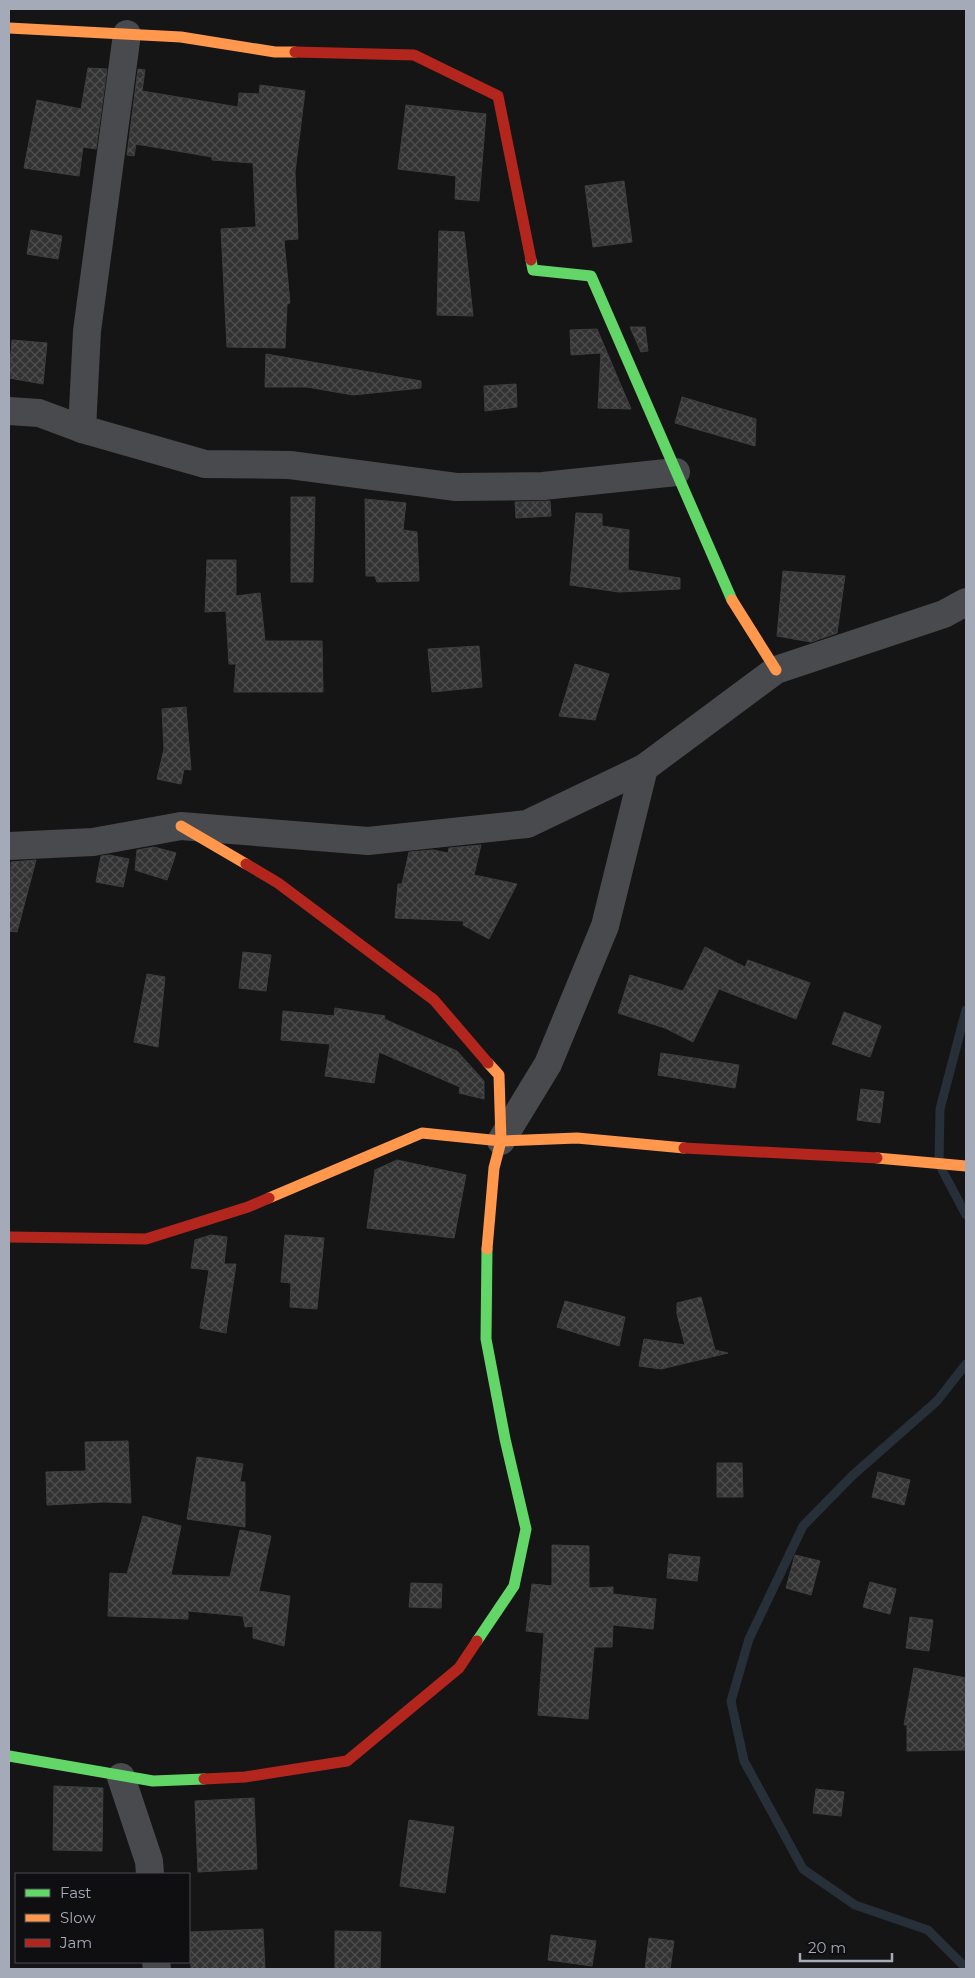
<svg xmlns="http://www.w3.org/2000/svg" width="975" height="1978" font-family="Montserrat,sans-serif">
<defs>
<pattern id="building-cross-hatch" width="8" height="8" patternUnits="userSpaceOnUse" patternTransform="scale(1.25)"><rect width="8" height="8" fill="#333334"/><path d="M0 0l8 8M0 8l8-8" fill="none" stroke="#4e4e4f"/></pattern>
</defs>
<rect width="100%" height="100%" fill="#151515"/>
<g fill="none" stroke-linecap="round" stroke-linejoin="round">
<!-- stream -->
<g stroke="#273038" stroke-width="9">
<path d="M 966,1010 L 940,1109 L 939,1164 L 966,1215"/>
<path d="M 966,1364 L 937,1401 L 853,1475 L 803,1526 L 749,1639 L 731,1701 L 744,1761 L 803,1869 L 855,1905 L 928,1930 L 966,1968"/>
</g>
</g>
<!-- building -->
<g fill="url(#building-cross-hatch)" stroke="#3d3e41">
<path d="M 88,68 L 107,69 L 96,149 L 83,147 L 79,176 L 24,168 L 37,100 L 81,109 Z"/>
<path d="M 138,69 L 145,70 L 142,91 L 238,107 L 239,93 L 259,94 L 260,85 L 305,91 L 295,172 L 298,239 L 284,240 L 290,303 L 287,304 L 285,348 L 227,347 L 221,229 L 256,227 L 253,163 L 212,160 L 212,157 L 136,144 L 134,156 L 127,155 Z"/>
<path d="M 406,105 L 486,114 L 479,201 L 455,199 L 456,176 L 398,169 Z"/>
<path d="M 624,181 L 632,242 L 593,247 L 585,186 Z"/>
<path d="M 31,230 L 62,236 L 58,259 L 27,254 Z"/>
<path d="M 439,231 L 464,232 L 473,316 L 437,315 Z"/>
<path d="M 630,327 L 645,327 L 648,351 L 641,352 Z"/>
<path d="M 597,329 L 631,409 L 598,408 L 601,353 L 571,355 L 570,330 Z"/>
<path d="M 12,340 L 47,343 L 43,384 L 9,378 Z"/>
<path d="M 266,354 L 421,381 L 421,388 L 353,395 L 307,387 L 265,387 Z"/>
<path d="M 516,384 L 517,407 L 485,411 L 484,386 Z"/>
<path d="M 682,397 L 756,419 L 755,446 L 675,423 Z"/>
<path d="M 291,497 L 315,497 L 313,582 L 291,582 Z"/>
<path d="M 365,499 L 406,503 L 403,530 L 417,532 L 419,581 L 377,582 L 375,576 L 366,576 Z"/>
<path d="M 550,501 L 551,516 L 516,518 L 515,502 Z"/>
<path d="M 576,513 L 602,514 L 602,526 L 629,530 L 628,570 L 680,578 L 680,589 L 619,592 L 570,585 Z"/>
<path d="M 207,560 L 236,560 L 236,596 L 260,593 L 265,641 L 322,641 L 323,692 L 234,692 L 236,664 L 229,664 L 226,611 L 205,612 Z"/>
<path d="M 783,571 L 845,576 L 837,633 L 811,642 L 777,636 Z"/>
<path d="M 479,646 L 482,687 L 432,692 L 428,649 Z"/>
<path d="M 575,664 L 609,674 L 595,720 L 559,716 Z"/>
<path d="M 186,707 L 191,770 L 184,769 L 181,784 L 157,779 L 164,749 L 162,709 Z"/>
<path d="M 481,845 L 474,875 L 517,884 L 489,939 L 463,925 L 464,921 L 395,918 L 398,884 L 402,884 L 409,852 L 433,850 L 448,853 L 449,848 Z"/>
<path d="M 154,847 L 176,853 L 167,880 L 135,870 L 137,850 Z"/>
<path d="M 109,855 L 129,859 L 123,887 L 96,882 L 101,856 Z"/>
<path d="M 36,860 L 17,932 L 9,931 L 11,862 Z"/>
<path d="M 705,947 L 745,967 L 748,960 L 810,983 L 796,1019 L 719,989 L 693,1042 L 665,1028 L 618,1013 L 630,975 L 683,991 Z"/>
<path d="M 243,952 L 271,955 L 266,991 L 239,988 Z"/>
<path d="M 147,974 L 165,977 L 158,1047 L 134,1042 Z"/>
<path d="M 335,1008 L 385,1016 L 384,1019 L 457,1051 L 484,1081 L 484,1099 L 459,1093 L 460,1087 L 379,1052 L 374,1083 L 325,1076 L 330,1044 L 281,1040 L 283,1011 L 334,1016 Z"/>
<path d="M 844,1012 L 881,1026 L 870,1057 L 832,1044 Z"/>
<path d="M 661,1053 L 739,1065 L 735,1088 L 658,1075 Z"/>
<path d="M 861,1089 L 884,1092 L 880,1123 L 857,1120 Z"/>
<path d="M 397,1160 L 466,1175 L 454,1238 L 367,1228 L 375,1170 Z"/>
<path d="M 211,1235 L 227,1237 L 224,1264 L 236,1264 L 226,1333 L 200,1328 L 209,1270 L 191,1268 L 195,1240 Z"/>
<path d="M 285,1235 L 324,1238 L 317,1309 L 290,1307 L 291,1283 L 281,1282 Z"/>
<path d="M 701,1297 L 715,1350 L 728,1353 L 661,1369 L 639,1366 L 644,1339 L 685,1345 L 677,1314 L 677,1303 Z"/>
<path d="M 565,1301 L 625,1317 L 619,1346 L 557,1327 Z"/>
<path d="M 128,1441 L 131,1503 L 104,1502 L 47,1505 L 46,1472 L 86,1471 L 85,1442 Z"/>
<path d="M 197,1457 L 243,1464 L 240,1482 L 245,1482 L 245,1527 L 187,1519 Z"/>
<path d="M 717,1463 L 742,1463 L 743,1497 L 717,1497 Z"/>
<path d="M 878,1472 L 910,1480 L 904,1505 L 872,1497 Z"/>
<path d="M 143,1516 L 181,1526 L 171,1575 L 230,1577 L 240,1530 L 271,1536 L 259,1591 L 290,1596 L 284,1646 L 253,1638 L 253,1626 L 245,1627 L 243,1616 L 188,1611 L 188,1619 L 108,1616 L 110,1573 L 127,1574 Z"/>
<path d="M 552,1545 L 589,1546 L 589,1588 L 613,1587 L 613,1594 L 656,1599 L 653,1629 L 613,1625 L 612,1647 L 594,1647 L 588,1719 L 538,1715 L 544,1633 L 526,1631 L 532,1584 L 552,1586 Z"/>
<path d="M 669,1554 L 700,1557 L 697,1581 L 667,1578 Z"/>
<path d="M 795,1555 L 820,1561 L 811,1595 L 786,1588 Z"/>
<path d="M 870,1582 L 896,1589 L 890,1614 L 863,1607 Z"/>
<path d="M 411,1583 L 442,1584 L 441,1608 L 409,1607 Z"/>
<path d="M 910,1617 L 933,1620 L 929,1651 L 906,1648 Z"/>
<path d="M 914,1668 L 966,1678 L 966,1750 L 907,1751 L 907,1725 L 904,1725 Z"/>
<path d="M 54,1786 L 103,1788 L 102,1851 L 53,1850 Z"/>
<path d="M 816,1789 L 844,1792 L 841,1816 L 813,1813 Z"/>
<path d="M 254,1798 L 257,1869 L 198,1872 L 195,1801 Z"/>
<path d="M 409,1820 L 454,1827 L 445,1893 L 400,1886 Z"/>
<path d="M 263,1929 L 265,1969 L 191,1969 L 190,1932 Z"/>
<path d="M 335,1931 L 381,1932 L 380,1969 L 335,1969 Z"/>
<path d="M 551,1935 L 596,1941 L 592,1966 L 548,1960 Z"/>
<path d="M 649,1938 L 674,1941 L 670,1969 L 645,1969 Z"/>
</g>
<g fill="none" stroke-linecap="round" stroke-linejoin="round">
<!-- street -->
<g stroke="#484a4e" stroke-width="28">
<path d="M 9,411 L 39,413 L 82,429 L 205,464 L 290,465 L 456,487 L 543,486 L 676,472"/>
<path d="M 82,429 L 87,331 L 127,34"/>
<path d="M 9,846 L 93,842 L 181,826 L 368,841 L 527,824 L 644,768 L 776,670 L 944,614 L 966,602"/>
<path d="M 501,1141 L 548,1064 L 605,926 L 644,768"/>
<path d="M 121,1777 L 149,1861 L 150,1874"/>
<path d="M 156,1962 L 157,1969"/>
</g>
<!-- fast -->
<g stroke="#63d668" stroke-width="11">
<path d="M 531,260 L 533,270 L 591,276 L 732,600"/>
<path d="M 477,1641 L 514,1586 L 526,1529 L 505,1439 L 486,1339 L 487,1249"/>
<path d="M 9,1756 L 153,1781 L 204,1779"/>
</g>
<!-- slow -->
<g stroke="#ff974d" stroke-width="11">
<path d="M 9,28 L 181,37 L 275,52 L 295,52"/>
<path d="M 732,600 L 776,670"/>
<path d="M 181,826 L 246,864"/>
<path d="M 877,1158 L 966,1166"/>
<path d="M 269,1198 L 422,1133 L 501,1141 L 577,1138 L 684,1148"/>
<path d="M 487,1249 L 494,1168 L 501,1141 L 499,1075 L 488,1063"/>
</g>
<!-- jam -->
<g stroke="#b3261e" stroke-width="11">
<path d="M 295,52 L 414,55 L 498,96 L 531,260"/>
<path d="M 246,864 L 278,883 L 434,1000 L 488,1063"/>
<path d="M 684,1148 L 877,1158"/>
<path d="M 9,1237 L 146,1239 L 248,1207 L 269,1198"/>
<path d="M 204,1779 L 245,1777 L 347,1761 L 459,1668 L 477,1641"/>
</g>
</g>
<!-- border -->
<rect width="975" height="1978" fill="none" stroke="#a4aab7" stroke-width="20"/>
<!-- legend -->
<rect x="15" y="1873" width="175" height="90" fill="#0f0f11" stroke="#4b4d53"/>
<rect x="25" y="1889" width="25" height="8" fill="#63d668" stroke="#4b4d53"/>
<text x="60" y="1898" font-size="15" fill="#a4aab7">Fast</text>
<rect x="25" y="1914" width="25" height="8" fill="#ff974d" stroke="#4b4d53"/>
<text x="60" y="1923" font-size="15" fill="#a4aab7">Slow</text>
<rect x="25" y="1939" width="25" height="8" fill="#b3261e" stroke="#4b4d53"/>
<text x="60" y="1948" font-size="15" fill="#a4aab7">Jam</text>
<!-- scale -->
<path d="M800 1953v8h92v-8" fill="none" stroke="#a4aab7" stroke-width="2.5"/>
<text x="808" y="1953" font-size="15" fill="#a4aab7" stroke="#0f0f11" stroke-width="4" paint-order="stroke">20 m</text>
</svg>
